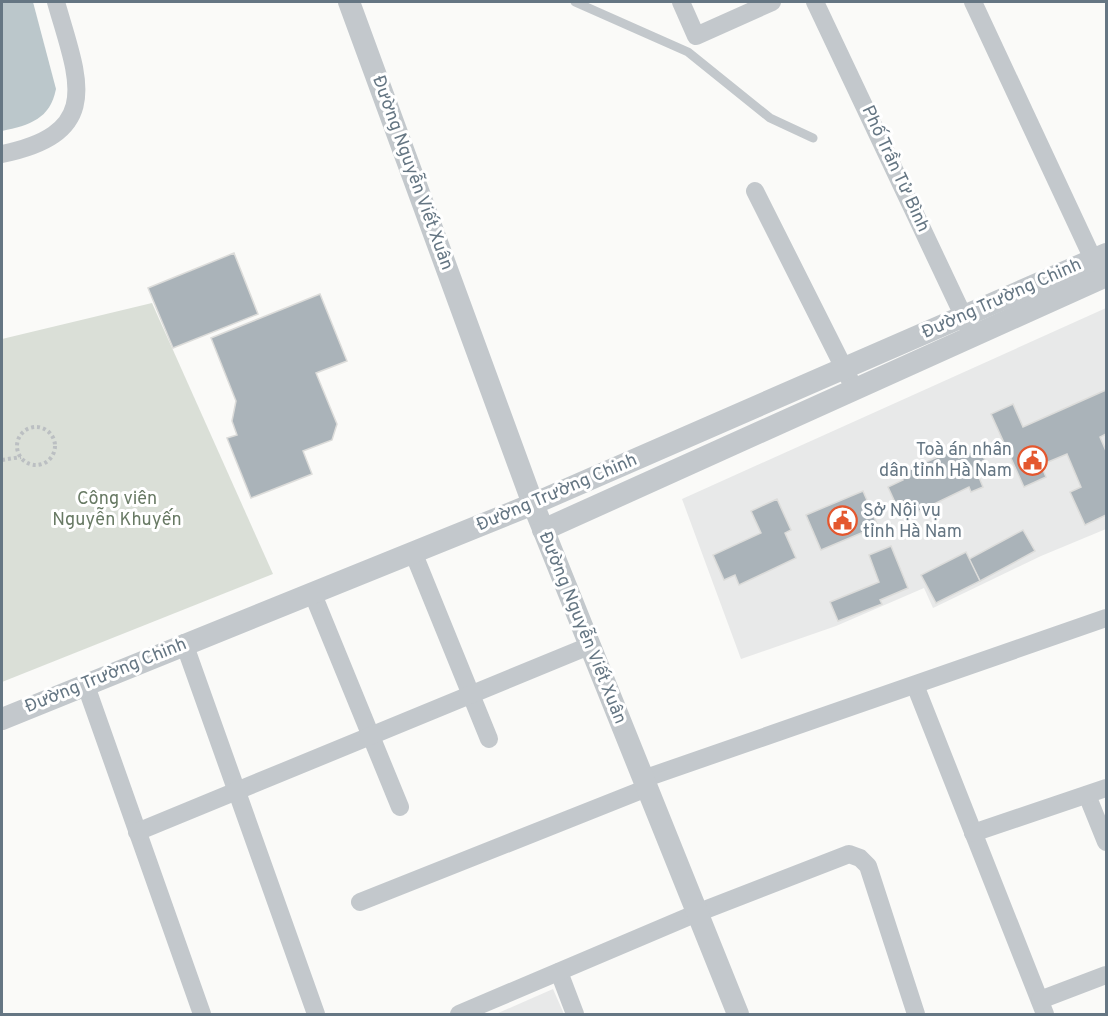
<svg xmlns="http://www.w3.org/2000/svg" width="1108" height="1016" font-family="Overpass,sans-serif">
<rect width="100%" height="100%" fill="#fafaf8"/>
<!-- built -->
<g fill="#e8e9e9">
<path d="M 1106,308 L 1106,529 L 1041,556 L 933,608 L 924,588 L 836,626 L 741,659 L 682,499 Z"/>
<path d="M 553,989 L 564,1014 L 496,1014 Z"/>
</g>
<!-- green -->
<path fill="#dadfd7" d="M 152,303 L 273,574 L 2,682 L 2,339 Z"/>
<!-- water -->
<path fill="#bbc7cb" d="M 2,2 L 33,2 L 56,89 C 50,119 30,125 2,131 Z"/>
<!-- building -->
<g fill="#aab3b9" stroke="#dcdcda" stroke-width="1.5">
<path d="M 234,253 L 258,314 L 173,348 L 148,288 Z"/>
<path d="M 320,294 L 347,361 L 316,373 L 337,424 L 332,440 L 303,451 L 312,474 L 251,498 L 227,438 L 237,435 L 232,421 L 236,401 L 211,338 Z"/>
<path d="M 1106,390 L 1106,434 L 1100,437 L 1106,451 L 1106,515 L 1085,525 L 1070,492 L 1081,487 L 1067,454 L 1041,465 L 1046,477 L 1024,487 L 991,414 L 1013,404 L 1023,427 Z"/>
<path d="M 979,448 L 989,469 L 978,475 L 983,487 L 971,492 L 969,487 L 907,517 L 903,509 L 899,511 L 888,487 L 903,480 L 900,474 L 955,449 L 959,458 Z"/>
<path d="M 863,491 L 878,526 L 821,550 L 806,515 Z"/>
<path d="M 777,499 L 791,530 L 785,533 L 796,558 L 739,585 L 735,575 L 724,580 L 713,555 L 761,533 L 751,511 Z"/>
<path d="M 1023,530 L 1035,551 L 980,581 L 969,559 Z"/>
<path d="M 891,546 L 908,588 L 880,600 L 882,604 L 838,621 L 830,602 L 879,582 L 869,555 Z"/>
<path d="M 966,552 L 980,581 L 936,603 L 921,575 Z"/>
</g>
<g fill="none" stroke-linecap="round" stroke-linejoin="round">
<!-- path -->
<g stroke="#bbbfc2" stroke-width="4" stroke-dasharray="3 3" stroke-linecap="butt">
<circle cx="36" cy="446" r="19"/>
<path d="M 2,460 L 21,457"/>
</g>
<!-- service -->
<path stroke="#c3c8cc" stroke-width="9" d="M 575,2 L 688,52 L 770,118 L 813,138"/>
<!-- minor -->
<g stroke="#c3c8cc" stroke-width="18">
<path d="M 681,2 L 696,36 L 772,2"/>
<path d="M 815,2 L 969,328"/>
<path d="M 973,2 L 1099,272"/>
<path d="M 2,154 C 105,133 78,79 56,2"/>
<path d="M 755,191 L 855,390"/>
<path d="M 413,552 L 489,739"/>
<path d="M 312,592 L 400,807"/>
<path d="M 184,643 L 316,1014"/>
<path d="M 85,683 L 202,1014"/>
<path d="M 915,685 L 1045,1014"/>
<path d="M 643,779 L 1106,618"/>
<path d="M 1087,795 L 1106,842"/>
<path d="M 137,832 L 589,646"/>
<path d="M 973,833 L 1106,788"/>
<path d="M 360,902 L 647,788"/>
<path d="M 559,972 L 575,1014"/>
<path d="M 1040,1000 L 1106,975"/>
<path d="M 459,1014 L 697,913 L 849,854 L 860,858 L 868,866 L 916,1014"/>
</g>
<!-- tertiary -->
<g stroke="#c3c8cc" stroke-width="22">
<path d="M 349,2 L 533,504 L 738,1014"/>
<path d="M 543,530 L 1106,276"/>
<path d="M 2,719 L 533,504 L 1106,254"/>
</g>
</g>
<!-- icons -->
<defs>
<symbol id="civic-ring" viewBox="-11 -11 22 22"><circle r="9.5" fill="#fff" stroke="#e4572e" stroke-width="1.5"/><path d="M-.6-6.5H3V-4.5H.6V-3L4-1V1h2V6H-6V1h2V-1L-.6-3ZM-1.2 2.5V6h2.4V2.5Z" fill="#e4572e"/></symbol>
</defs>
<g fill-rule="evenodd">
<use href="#civic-ring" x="1016" y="444" width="33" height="33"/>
<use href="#civic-ring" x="826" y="504" width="33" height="33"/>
</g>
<g text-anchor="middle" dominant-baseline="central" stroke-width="6" stroke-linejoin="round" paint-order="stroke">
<!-- street labels -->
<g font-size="18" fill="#657683" stroke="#fff">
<text transform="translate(895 169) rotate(65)">Phố Trần Tử Bình</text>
<text transform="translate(412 173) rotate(70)">Đường Nguyễn Viết Xuân</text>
<text transform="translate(1002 299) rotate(-24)">Đường Trường Chinh</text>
<text transform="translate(557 493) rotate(-23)">Đường Trường Chinh</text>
<text transform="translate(582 628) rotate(68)">Đường Nguyễn Viết Xuân</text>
<text transform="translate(106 676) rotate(-22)">Đường Trường Chinh</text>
</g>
<!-- poi labels -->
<g font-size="18" fill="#657683" stroke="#fff" text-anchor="end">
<text x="1012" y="450">Toà án nhân<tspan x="1012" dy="21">dân tỉnh Hà Nam</tspan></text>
<text x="863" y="511" text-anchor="start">Sở Nội vụ<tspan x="863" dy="21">tỉnh Hà Nam</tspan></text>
</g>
<!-- park labels -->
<g font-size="18" fill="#687a64" stroke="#fff">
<text x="117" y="499">Công viên<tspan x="117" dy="21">Nguyễn Khuyến</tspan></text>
</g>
</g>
<!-- border -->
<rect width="1108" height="1016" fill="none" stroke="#657683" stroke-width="6"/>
</svg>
